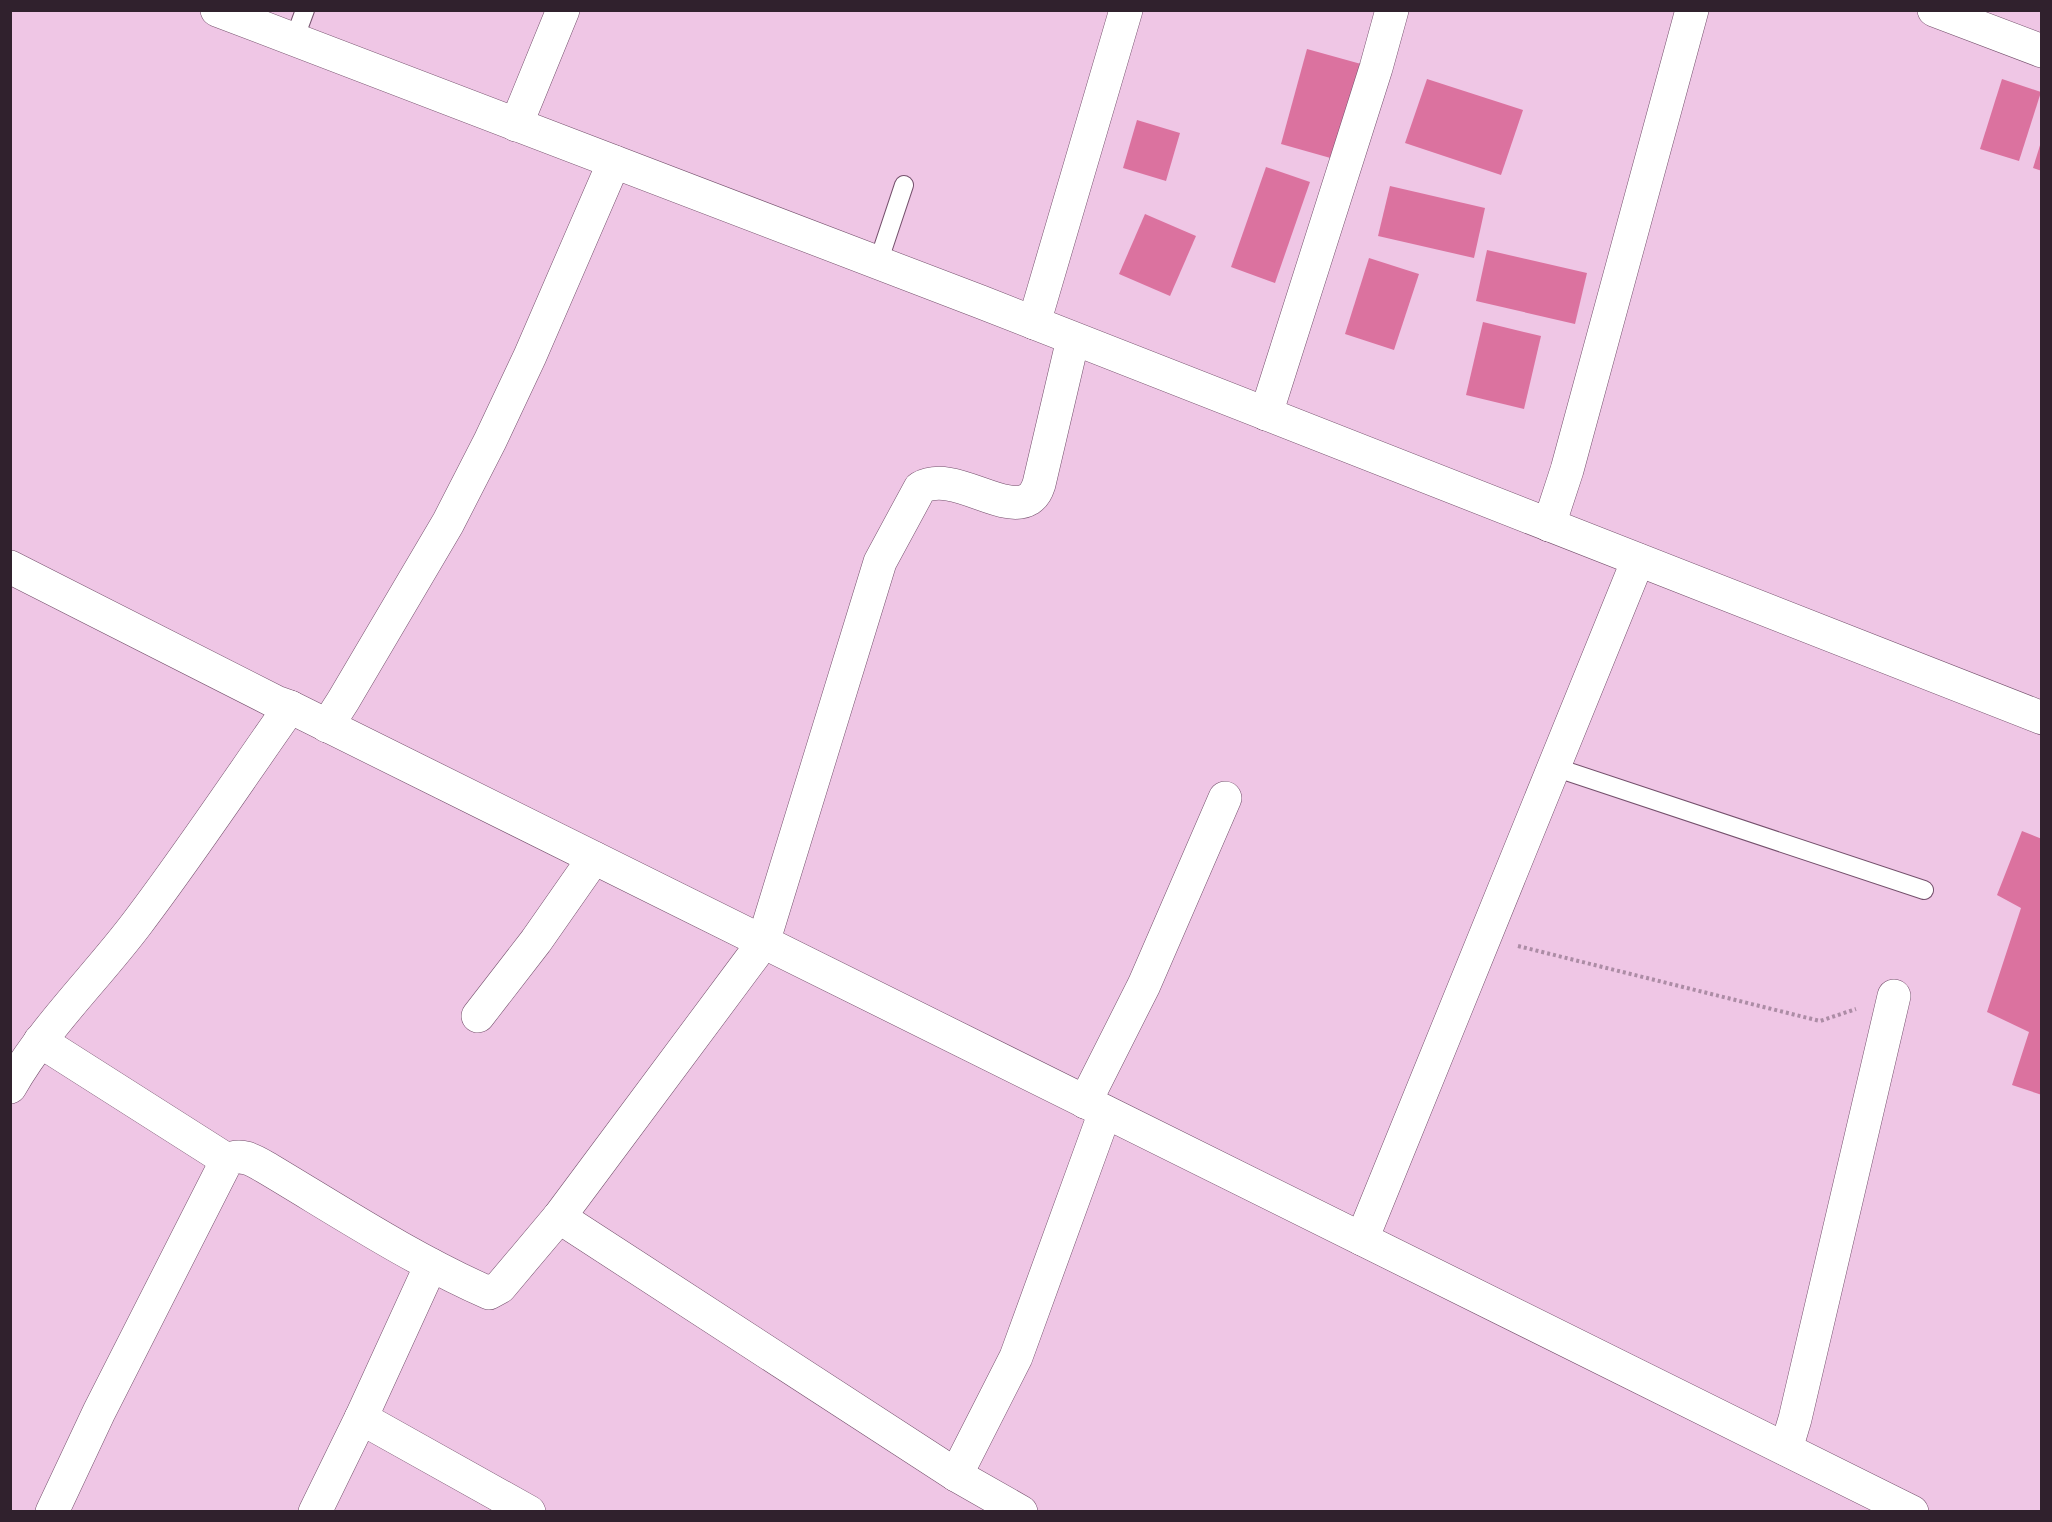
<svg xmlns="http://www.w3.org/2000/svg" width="2052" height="1522" font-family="'DejaVu Sans',sans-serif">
<rect width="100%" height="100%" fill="#efc6e5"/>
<!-- building -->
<g fill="#db729f">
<path d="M 1307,49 L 1361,64 L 1334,159 L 1281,144 Z"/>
<path d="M 1427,79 L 1523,110 L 1501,175 L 1405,143 Z"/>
<path d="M 2002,79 L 2041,92 L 2019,161 L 1980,149 Z"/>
<path d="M 1137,120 L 1180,133 L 1166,181 L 1123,168 Z"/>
<path d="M 2041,142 L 2042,142 L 2042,171 L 2033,168 Z"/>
<path d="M 1266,167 L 1310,182 L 1275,283 L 1231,267 Z"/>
<path d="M 1390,186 L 1485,208 L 1474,258 L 1378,236 Z"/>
<path d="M 1145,214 L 1196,236 L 1170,296 L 1119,274 Z"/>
<path d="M 1487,250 L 1587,273 L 1575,324 L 1476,301 Z"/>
<path d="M 1369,258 L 1419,274 L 1394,350 L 1345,334 Z"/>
<path d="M 1483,322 L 1541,336 L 1524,409 L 1466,395 Z"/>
<path d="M 2022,831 L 2042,839 L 2042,1095 L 2012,1085 L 2029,1032 L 1987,1012 L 2021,908 L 1997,895 Z"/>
</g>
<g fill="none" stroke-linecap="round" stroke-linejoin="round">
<defs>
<g id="lane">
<path d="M 294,40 L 305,10"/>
<path d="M 878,263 L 904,185"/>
<path d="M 1554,767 L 1924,890"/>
</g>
<g id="street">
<path d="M 217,10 L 981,302 L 2042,718"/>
<path d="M 1934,10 L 2042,51"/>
<path d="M 516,125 L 563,10"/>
<path d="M 1034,323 L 1126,10"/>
<path d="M 1266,414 L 1376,68 L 1392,10"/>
<path d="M 1549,525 L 1567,470 L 1692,10"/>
<path d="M 10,567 L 276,702 L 290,707 L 1912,1512"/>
<path d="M 327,726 L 343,701 L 448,523 L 490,441 L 530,356 L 614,162"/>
<path d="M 478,1016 L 536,941 L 594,858"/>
<path d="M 40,1041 L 227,1160"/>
<path d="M 10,1087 C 45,1026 96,978 138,922 C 191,852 240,778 290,707"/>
<path d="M 1085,1102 L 1144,985 L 1225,798"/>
<path d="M 559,1217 L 956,1475 L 1021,1512"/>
<path d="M 1362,1239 L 1638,560"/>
<path d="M 361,1418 L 529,1512"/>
<path d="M 1786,1449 L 1795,1419 L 1894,996"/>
<path d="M 956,1475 L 1016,1357 L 1105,1112"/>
<path d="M 52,1512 L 99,1412 L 227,1160 C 243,1152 256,1162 270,1170 C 342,1213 412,1259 489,1293 L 500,1287 L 559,1217 L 763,943 L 880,562 L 920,488 C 953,469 1003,515 1029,499 C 1035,495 1037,490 1039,484 L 1073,339"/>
<path d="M 315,1512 L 361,1418 L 431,1265"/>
</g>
</defs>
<!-- lane casing -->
<use href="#lane" stroke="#75516d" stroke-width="20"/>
<!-- street casing -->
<use href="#street" stroke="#75516d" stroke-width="34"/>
<!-- path -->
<path stroke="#ac8ca5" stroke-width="4" stroke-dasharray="3 3" stroke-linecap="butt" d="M 1518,946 L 1820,1021 L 1856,1009"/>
<!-- lane -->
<use href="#lane" stroke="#fff" stroke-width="18"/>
<!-- street -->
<use href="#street" stroke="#fff" stroke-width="33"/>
</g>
<!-- border -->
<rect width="2052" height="1522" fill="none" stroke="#30212d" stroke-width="24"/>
</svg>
